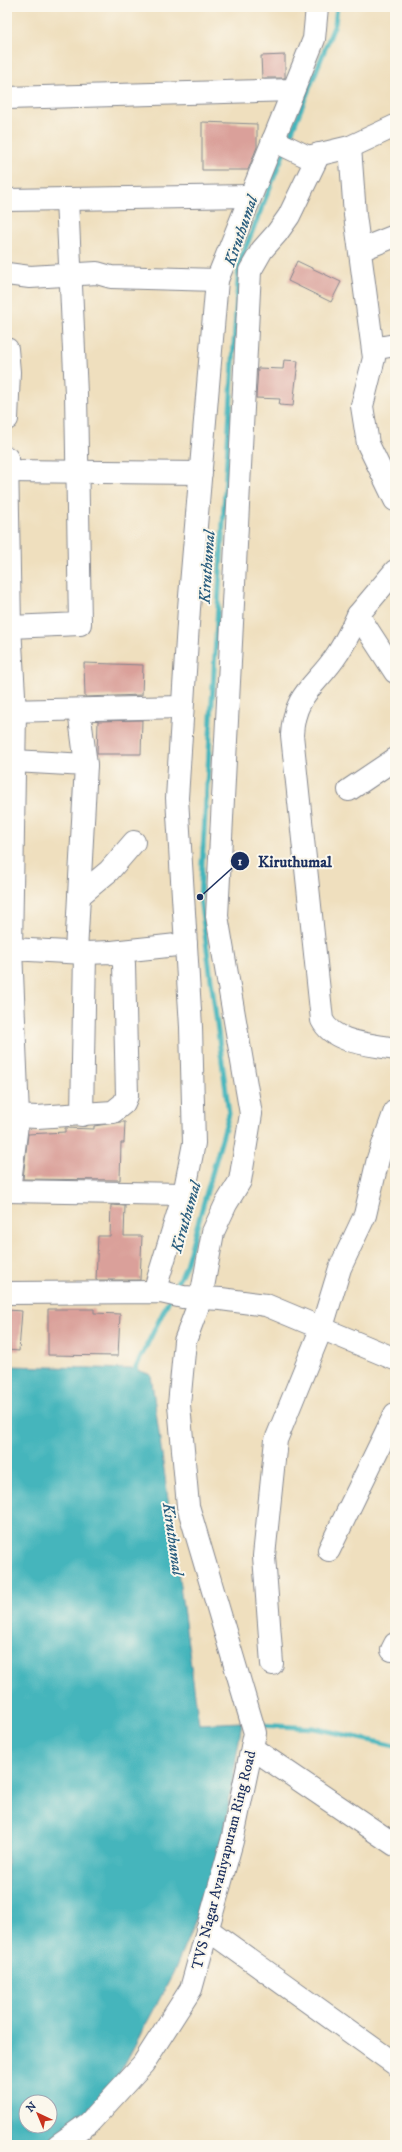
<svg xmlns="http://www.w3.org/2000/svg" width="402" height="2152" font-family="'IM FELL DW Pica',serif">
<rect width="100%" height="100%" fill="#fbf7ec"/>
<filter id="ink" filterUnits="userSpaceOnUse"><feTurbulence type="fractalNoise" baseFrequency=".025" numOctaves="2"/><feDisplacementMap in="SourceGraphic" scale="8" xChannelSelector="R" yChannelSelector="G"/><feConvolveMatrix kernelMatrix="1 2 1 2 8 2 1 2 1" color-interpolation-filters="sRGB"/></filter>
<filter id="wash" filterUnits="userSpaceOnUse"><feTurbulence type="fractalNoise" baseFrequency=".012" numOctaves="4" result="noise"/><feDisplacementMap in="SourceGraphic" scale="16" xChannelSelector="R" yChannelSelector="G"/><feGaussianBlur stdDeviation="0.9" result="paint"/><feColorMatrix in="noise" values="0 0 0 0 0 0 0 0 0 0 0 0 0 0 0 0 0 1.4 0 .05"/><feComposite in="paint" operator="in"/></filter>
<g filter="url(#wash)">
<rect width="100%" height="100%" fill="#efdfbe"/>
<!-- water -->
<path fill="#45b5bc" stroke="#30728d" fill-rule="evenodd" d="M 7,1366 L 135,1369 L 151,1375 L 199,1724 L 242,1722 L 219,1864 L 173,1974 L 108,2095 L 45,2145 L 7,2145 ZM 26,2102 L 50,2102 L 50,2126 L 26,2126 Z"/>
<g fill="none" stroke-linecap="round" stroke-linejoin="round">
<!-- stream -->
<g stroke="#45b5bc" stroke-width="5">
<path d="M 288,141 L 335,24 L 337,7"/>
<path d="M 174,1289 L 186,1265 L 229,1114 L 200,897 L 239,264 L 285,150"/>
<path d="M 136,1374 L 135,1369 L 170,1298"/>
<path d="M 259,1725 L 314,1728 L 395,1746"/>
</g>
</g>
<g id="blocks">
<!-- building -->
<g fill="#daa09a">
<path d="M 285,55 L 285,78 L 262,78 L 261,56 Z"/>
<path d="M 202,122 L 257,124 L 257,147 L 248,170 L 202,170 Z"/>
<path d="M 297,261 L 341,282 L 331,302 L 288,281 Z"/>
<path d="M 284,360 L 298,361 L 293,406 L 279,405 L 280,399 L 256,398 L 258,368 L 283,369 Z"/>
<path d="M 84,663 L 143,665 L 142,695 L 85,697 Z"/>
<path d="M 142,720 L 141,754 L 97,754 L 98,721 Z"/>
<path d="M 120,1122 L 125,1122 L 124,1143 L 121,1143 L 120,1180 L 23,1179 L 28,1134 L 65,1132 L 65,1128 L 94,1129 L 94,1126 Z"/>
<path d="M 111,1205 L 125,1206 L 124,1236 L 142,1236 L 140,1280 L 96,1280 L 98,1236 L 110,1236 Z"/>
<path d="M 48,1309 L 94,1309 L 94,1313 L 120,1314 L 118,1356 L 48,1355 Z"/>
<path d="M 7,1310 L 22,1311 L 19,1351 L 7,1350 Z"/>
</g>
</g>
</g>
<g filter="url(#ink)">
<use href="#blocks" fill-opacity="0" stroke="#85878e" stroke-width="1"/>
<g fill="none" stroke-linecap="round" stroke-linejoin="round">
<defs>
<g id="minor">
<path d="M 7,98 L 293,90"/>
<path d="M 273,140 L 308,157 L 350,147 L 395,126"/>
<path d="M 350,147 L 355,215 L 374,358 L 362,406 L 368,444 L 395,500"/>
<path d="M 7,200 L 250,196"/>
<path d="M 360,250 L 395,236"/>
<path d="M 7,274 L 30,277 L 97,273 L 111,277 L 217,280"/>
<path d="M 7,349 L 9,372 L 7,419"/>
<path d="M 373,349 L 395,345"/>
<path d="M 7,458 L 10,627 L 15,712 L 11,949 L 7,949"/>
<path d="M 7,471 L 201,473"/>
<path d="M 395,571 L 358,615 L 395,672"/>
<path d="M 358,615 C 352,628 346,641 338,653 C 318,685 294,692 292,735 L 322,1020 C 334,1044 372,1044 395,1049"/>
<path d="M 10,627 L 80,624 L 76,394 L 67,199"/>
<path d="M 79,710 L 86,765"/>
<path d="M 7,711 L 182,707"/>
<path d="M 14,761 L 86,765 L 76,952"/>
<path d="M 349,790 L 395,759"/>
<path d="M 79,896 L 109,871 L 134,842"/>
<path d="M 11,949 L 85,953 L 112,952 L 123,959 L 124,964 L 127,1096 L 124,1103 L 113,1112 L 37,1117 L 18,1116 Z"/>
<path d="M 112,952 L 186,944"/>
<path d="M 82,1115 L 85,953"/>
<path d="M 7,1191 L 184,1194"/>
<path d="M 9,1191 L 18,1116"/>
<path d="M 154,1292 L 184,1194 L 194,1143 L 191,1027 L 177,798 L 189,608 L 217,280 L 314,39 L 317,7"/>
<path d="M 7,1293 L 161,1292 L 183,1297 L 221,1299 L 266,1305 L 395,1359"/>
<path d="M 329,1550 L 395,1414"/>
<path d="M 392,1650 L 395,1644"/>
<path d="M 272,1664 L 264,1556 L 276,1440 L 322,1327 L 340,1268 L 365,1215 L 378,1159 L 395,1111"/>
<path d="M 252,1748 L 395,1845"/>
<path d="M 207,1929 L 395,2064"/>
<path d="M 58,2145 L 89,2123 L 143,2064 L 191,1989 L 232,1841 L 255,1733 L 188,1506 L 179,1405 L 185,1341 L 201,1298 L 213,1232 L 226,1204 L 240,1181 L 251,1114 L 217,916 L 250,271 L 262,250 L 277,233 L 289,216 L 319,154"/>
</g>
</defs>
<!-- minor casing -->
<use href="#minor" stroke="#85878e" stroke-width="24"/>
<!-- minor -->
<use href="#minor" stroke="#fff" stroke-width="22"/>
</g>
</g>
<g text-anchor="middle" dominant-baseline="central" stroke-width="4" stroke-linejoin="round" paint-order="stroke">
<!-- street labels -->
<g font-size="15" fill="#1b2f5e" stroke="#fbf7ec">
<text transform="translate(224 1860) rotate(-76)">TVS Nagar Avaniyapuram Ring Road</text>
</g>
<!-- water labels -->
<g font-size="16" font-style="italic" fill="#2a5e7f" stroke="#fbf7ec">
<text transform="translate(241 231) rotate(-71)">Kiruthumal</text>
<text transform="translate(207 567) rotate(-86)">Kiruthumal</text>
<text transform="translate(186 1217) rotate(-74)">Kiruthumal</text>
<text transform="translate(173 1539) rotate(82)">Kiruthumal</text>
</g>
</g>
<!-- callouts -->
<path fill="none" stroke="#1b2f5e" stroke-width="1.5" d="M200 897L240 861"/>
<g fill="#1b2f5e" stroke="#fbf7ec" stroke-width="1.5">
<circle cx="200" cy="897" r="4"/>
<circle cx="240" cy="861" r="10"/>
</g>
<g font-size="12" text-anchor="middle" font-weight="bold" fill="#fff">
<text x="240" y="865">1</text>
</g>
<g font-size="16" text-anchor="middle" font-weight="bold" fill="#1b2f5e" stroke="#fbf7ec" stroke-width="4" stroke-linejoin="round" paint-order="stroke">
<text x="295" y="867">Kiruthumal</text>
</g>
<!-- margin -->
<rect width="402" height="2152" fill="none" stroke="#fbf7ec" stroke-width="24"/>
<!-- north arrow -->
<g transform="translate(38 2114) rotate(316)"><circle r="19" fill="#fbf7ec" stroke="#a1a7b3"/>
<path d="M0-3L7 15L0 10L-7 15Z" fill="#c8321e"/>
<text y="-6" font-size="11" font-weight="bold" text-anchor="middle" fill="#1b2f5e">N</text>
</g>
</svg>
